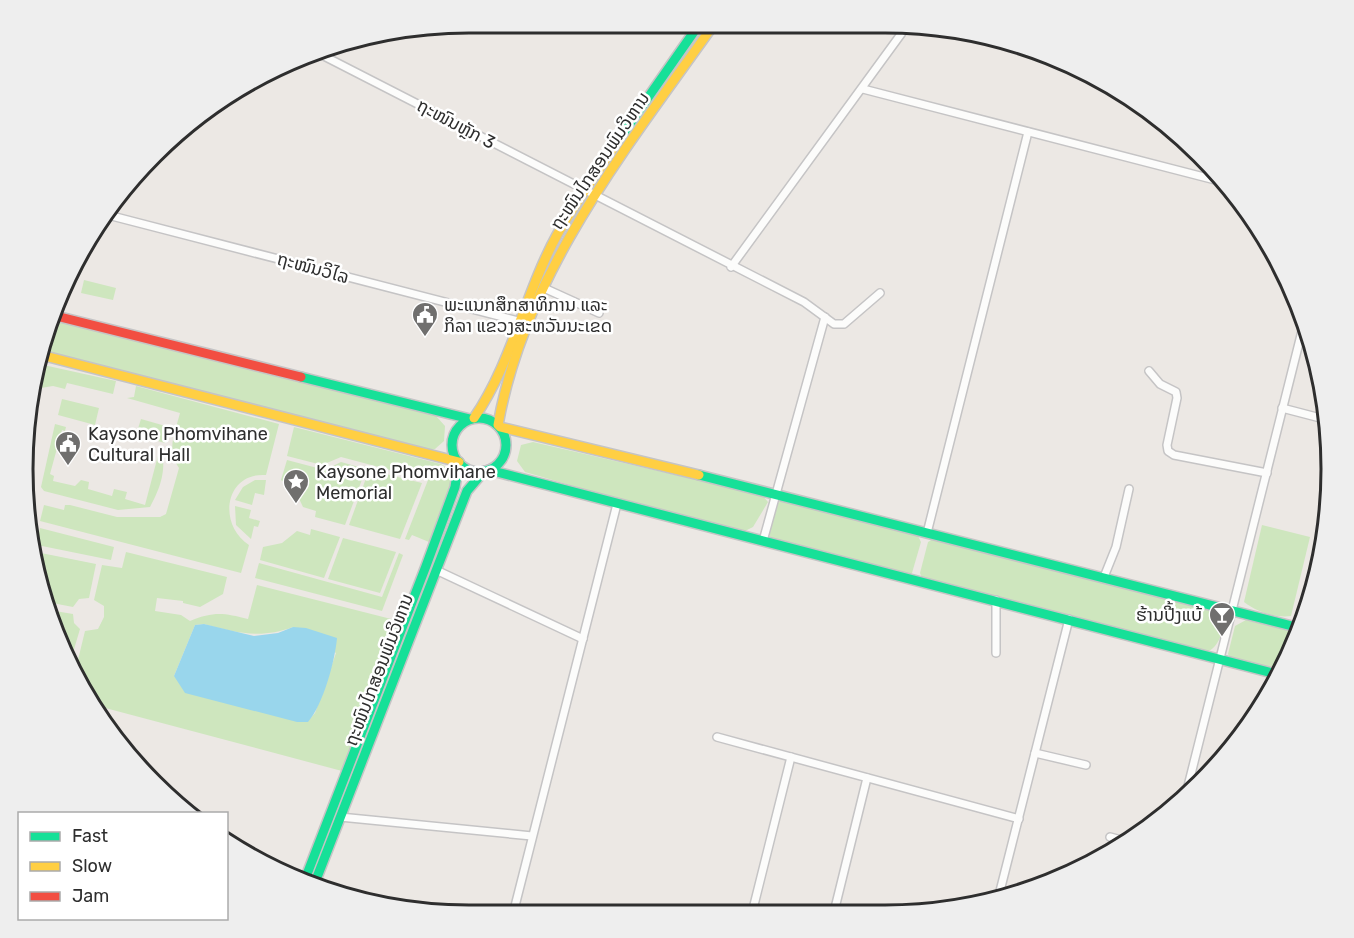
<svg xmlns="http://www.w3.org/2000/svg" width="1354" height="938" font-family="Rubik,'Noto Sans Lao',sans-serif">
<rect width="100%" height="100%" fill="#ece8e4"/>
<!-- green -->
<g fill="#cee6be" fill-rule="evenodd">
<path d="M 84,280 L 116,288 L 113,300 L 81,293 Z"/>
<path d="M 51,318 L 436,416 L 445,426 L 444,441 L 435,449 L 426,450 L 42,352 Z"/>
<path d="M 39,364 L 116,381 L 113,394 L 67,383 L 65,389 L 53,386 L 41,388 L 27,440 L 26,411 Z"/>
<path d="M 136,386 L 279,424 L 266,475 C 225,472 217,524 249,545 L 241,573 L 40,521 L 44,505 L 64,510 L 65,505 L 70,505 L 117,517 L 160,517 L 166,514 L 179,468 C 166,450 175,433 180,413 L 127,398 L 134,397 Z"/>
<path d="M 62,399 L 99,408 L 95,425 L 58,415 Z"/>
<path d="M 141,419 L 169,427 L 165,443 L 136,435 Z"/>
<path d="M 55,424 L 66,427 L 65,431 L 62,430 L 50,474 L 54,476 L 53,481 L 75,486 L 81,480 L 89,482 L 88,489 L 112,496 L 114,489 L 127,492 L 125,499 L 145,505 L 160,448 C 168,467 160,489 150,507 L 118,510 L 44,491 L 41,487 Z"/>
<path d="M 294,427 L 441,464 L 447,468 L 452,479 L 429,542 L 412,535 L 409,540 L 405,539 L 428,480 L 341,457 L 322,465 L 287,456 Z"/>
<path d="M 533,442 L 762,495 L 768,502 L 753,527 L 745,531 L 635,504 L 525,472 L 517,461 L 521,445 Z"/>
<path d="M 287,460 L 325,470 L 341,462 L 366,469 L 345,525 L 315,517 L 316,511 L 303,507 L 295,490 L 281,480 Z"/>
<path d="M 369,470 L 422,483 L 400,539 L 349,525 Z"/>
<path d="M 255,480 L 266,480 L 264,495 L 255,493 L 252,505 L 235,500 L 243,487 Z"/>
<path d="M 783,500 L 918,536 L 921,542 L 912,573 L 908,575 L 771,539 L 769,533 L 776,504 Z"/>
<path d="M 235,506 L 251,510 L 249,518 L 260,521 L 258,527 L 254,526 L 251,539 L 236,525 Z"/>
<path d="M 1262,525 L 1310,537 L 1291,616 C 1275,618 1257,612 1244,602 Z"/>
<path d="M 40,528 L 114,547 L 111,560 L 37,545 Z"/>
<path d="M 311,529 L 340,537 L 324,578 L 260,560 L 263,547 L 282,543 L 297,531 L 310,535 Z"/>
<path d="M 343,538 L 396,552 L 380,593 L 328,579 Z"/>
<path d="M 933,539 L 1219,613 L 1224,617 C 1224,630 1219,648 1206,652 L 922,578 L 920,573 L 928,542 Z"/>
<path d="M 36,552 L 96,564 L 89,598 L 79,599 L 73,607 L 47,602 L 43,590 L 44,580 L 39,579 L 34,564 Z"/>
<path d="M 126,552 L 227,577 L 223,594 L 200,607 L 183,603 L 183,601 L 157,598 L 155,611 L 181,615 L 190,621 C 214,611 224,613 248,619 L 257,585 L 399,621 L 342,771 L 94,705 L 72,671 L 76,668 L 85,631 L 98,629 L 104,617 L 104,606 L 94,600 L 102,565 L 122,568 ZM 204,624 C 236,633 261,639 293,627 L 336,653 L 315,713 L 308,721 L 174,676 L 195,625 Z"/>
<path d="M 399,553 L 403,555 L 382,611 L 255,578 L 259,563 L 382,597 Z"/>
<path d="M 49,610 L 73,614 L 74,623 L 80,629 L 69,666 Z"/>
<path d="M 1246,620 L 1298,633 L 1282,672 L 1230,658 L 1228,654 L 1235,626 Z"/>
</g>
<!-- water -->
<path fill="#99d6ec" d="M 204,624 L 254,636 L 278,633 L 293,627 L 306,628 L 337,638 C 335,661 323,705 308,722 L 297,722 L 185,693 L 174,676 L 195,625 Z"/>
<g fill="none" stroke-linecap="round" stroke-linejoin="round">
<defs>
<g id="street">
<path d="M 318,53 L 804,302 L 834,324 L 844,324 L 880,293"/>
<path d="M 863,89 L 1227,183"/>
<path d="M 108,215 L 518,321"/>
<path d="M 731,267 L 904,30"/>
<path d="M 544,288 L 599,313"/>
<path d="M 1149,371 L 1160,384 L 1176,392 L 1177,398 L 1167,445 L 1168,451 L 1174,455 L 1267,473"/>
<path d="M 1282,408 L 1328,420"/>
<path d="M 927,533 L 1028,132"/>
<path d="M 763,541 L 825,317"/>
<path d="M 436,570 L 583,639"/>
<path d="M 1104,577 L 1116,547 L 1129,489"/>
<path d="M 996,600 L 996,653"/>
<path d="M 717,737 L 1019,819"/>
<path d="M 1035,753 L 1086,765"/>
<path d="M 1185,798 L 1305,319"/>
<path d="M 340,817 L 532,836"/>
<path d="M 1110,837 L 1125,841"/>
<path d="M 999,895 L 1069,619"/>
<path d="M 514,910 L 531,914"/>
<path d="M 834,912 L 867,778"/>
<path d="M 752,913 L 791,757"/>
<path d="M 513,914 L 617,504"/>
</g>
<g id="fast">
<path d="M 617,142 L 698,26"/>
<path d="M 301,377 L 470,419"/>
<circle cx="479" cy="445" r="27"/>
<path d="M 489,470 L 1280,675"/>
<path d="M 699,475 L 1300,628"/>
<path d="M 304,882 L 426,566 L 455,487 L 459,462"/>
<path d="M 314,885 L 467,491 L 484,471"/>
</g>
<g id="slow">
<path d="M 41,355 L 459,462"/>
<path d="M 474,418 C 512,363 525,293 557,235 C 575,203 597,173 617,142"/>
<path d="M 498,425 C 524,275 626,148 712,27"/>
<path d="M 500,427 L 699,475"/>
</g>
<path id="jam" d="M 52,315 L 301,377"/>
</defs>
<!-- street casing -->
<use href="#street" stroke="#c5c4c5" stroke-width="10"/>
<!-- fast casing -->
<use href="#fast" stroke="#c5c4c5" stroke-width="12"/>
<!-- slow casing -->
<use href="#slow" stroke="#c5c4c5" stroke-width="12"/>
<!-- jam casing -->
<use href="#jam" stroke="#c5c4c5" stroke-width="12"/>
<!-- street -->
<use href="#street" stroke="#fcfcfb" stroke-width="7"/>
<!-- fast -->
<use href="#fast" stroke="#16e098" stroke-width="9"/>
<!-- slow -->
<use href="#slow" stroke="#ffcf43" stroke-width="9"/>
<!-- jam -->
<use href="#jam" stroke="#f24e42" stroke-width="9"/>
</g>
<!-- icons -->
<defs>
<symbol id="civic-pin" viewBox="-11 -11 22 30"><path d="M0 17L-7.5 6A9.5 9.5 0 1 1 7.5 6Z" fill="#706f6e" stroke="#fff"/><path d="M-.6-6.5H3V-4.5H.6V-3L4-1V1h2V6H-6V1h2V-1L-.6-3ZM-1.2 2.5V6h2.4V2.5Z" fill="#fff"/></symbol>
<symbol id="sight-pin" viewBox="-11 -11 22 30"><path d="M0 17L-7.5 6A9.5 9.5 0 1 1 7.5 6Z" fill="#706f6e" stroke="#fff"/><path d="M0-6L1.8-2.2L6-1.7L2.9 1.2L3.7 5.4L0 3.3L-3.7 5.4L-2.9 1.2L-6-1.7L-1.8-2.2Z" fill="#fff"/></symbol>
<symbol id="bar-pin" viewBox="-11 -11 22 30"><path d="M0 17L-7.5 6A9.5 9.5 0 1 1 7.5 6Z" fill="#706f6e" stroke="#fff"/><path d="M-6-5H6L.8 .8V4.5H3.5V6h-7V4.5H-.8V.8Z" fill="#fff"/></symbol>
</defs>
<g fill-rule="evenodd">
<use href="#civic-pin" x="410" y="300" width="30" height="40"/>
<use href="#civic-pin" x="53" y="429" width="30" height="40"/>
<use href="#sight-pin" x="281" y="467" width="30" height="40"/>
<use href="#bar-pin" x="1207" y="600" width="30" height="40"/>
</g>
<g text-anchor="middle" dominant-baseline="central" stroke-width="5" stroke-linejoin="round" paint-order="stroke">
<!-- street labels -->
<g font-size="18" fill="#2e2e2e" stroke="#fff">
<text transform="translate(456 124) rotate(28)">ຖະໜົນຫຼັກ 3</text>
<text transform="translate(600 161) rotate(-56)">ຖະໜົນໄກສອນພົມວິຫານ</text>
<text transform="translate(313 268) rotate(15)">ຖະໜົນວິໄລ</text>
<text transform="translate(379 670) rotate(-69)">ຖະໜົນໄກສອນພົມວິຫານ</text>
</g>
<!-- poi labels -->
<g font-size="18" fill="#2e2e2e" stroke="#fff" text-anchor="start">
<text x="444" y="305">ພະແນກສຶກສາທິການ ແລະ<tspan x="444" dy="21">ກິລາ ແຂວງສະຫວັນນະເຂດ</tspan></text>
<text x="88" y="434">Kaysone Phomvihane<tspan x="88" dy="21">Cultural Hall</tspan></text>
<text x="316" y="472">Kaysone Phomvihane<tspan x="316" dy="21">Memorial</tspan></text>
<text x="1202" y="615" text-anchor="end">ຮ້ານປີ້ງແບ້</text>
</g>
</g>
<!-- crop -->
<path d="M0 0H1354V938H0ZM469 33H885A436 436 0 0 1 1321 469V469A436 436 0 0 1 885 905H469A436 436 0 0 1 33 469V469A436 436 0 0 1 469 33Z" fill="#eee" fill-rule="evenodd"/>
<path fill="none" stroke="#2e2e2e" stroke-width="3" d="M469 33H885A436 436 0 0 1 1321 469V469A436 436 0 0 1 885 905H469A436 436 0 0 1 33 469V469A436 436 0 0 1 469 33Z"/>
<!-- legend -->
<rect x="18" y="812" width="210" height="108" fill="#ffffff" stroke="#ababab" stroke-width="1.5"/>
<rect x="30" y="832" width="30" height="9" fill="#16e098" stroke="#ababab" stroke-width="1.5"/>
<text x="72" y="842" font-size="18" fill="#2e2e2e">Fast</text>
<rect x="30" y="862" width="30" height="9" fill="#ffcf43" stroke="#ababab" stroke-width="1.5"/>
<text x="72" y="872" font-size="18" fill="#2e2e2e">Slow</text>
<rect x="30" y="892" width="30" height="9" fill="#f24e42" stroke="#ababab" stroke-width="1.5"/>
<text x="72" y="902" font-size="18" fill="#2e2e2e">Jam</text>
</svg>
